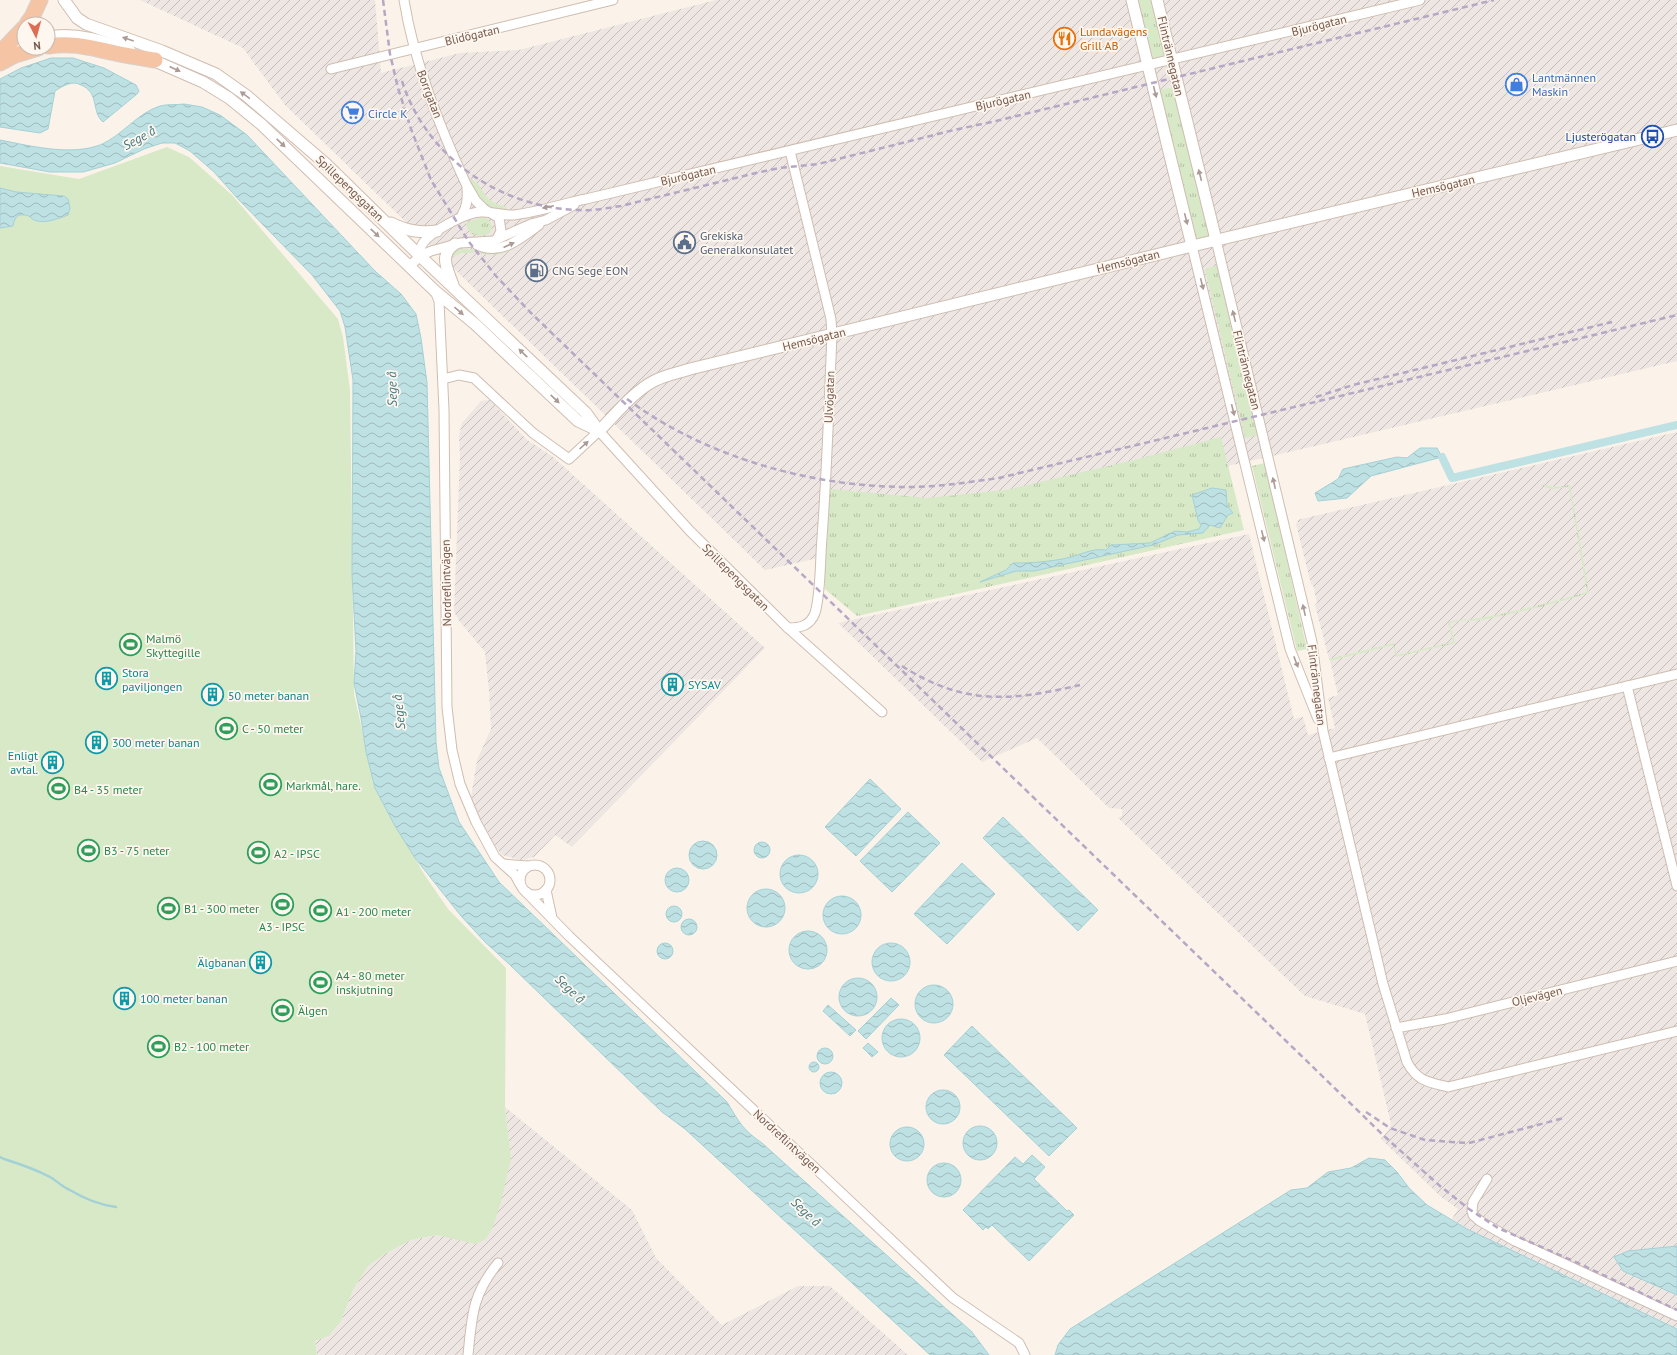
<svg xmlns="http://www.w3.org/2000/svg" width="1677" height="1355" font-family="'PT Sans',sans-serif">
<defs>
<pattern id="industrial-furrows" width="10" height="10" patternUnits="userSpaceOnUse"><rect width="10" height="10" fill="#ede6e2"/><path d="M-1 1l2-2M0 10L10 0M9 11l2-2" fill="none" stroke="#c5bdb9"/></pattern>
<pattern id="grass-tufts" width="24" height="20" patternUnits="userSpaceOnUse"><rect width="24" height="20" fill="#d7e9c7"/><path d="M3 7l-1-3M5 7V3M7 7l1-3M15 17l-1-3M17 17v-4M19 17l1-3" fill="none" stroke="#b3c0a4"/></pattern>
<pattern id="water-waves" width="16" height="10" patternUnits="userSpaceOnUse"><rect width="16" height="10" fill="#bee1e4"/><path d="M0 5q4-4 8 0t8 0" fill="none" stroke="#9fb9bb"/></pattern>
</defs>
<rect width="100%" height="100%" fill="#fbf3e9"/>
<!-- industrial -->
<g fill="url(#industrial-furrows)">
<path d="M 140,0 L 375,0 L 381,73 L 460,53 L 519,50 L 716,0 L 1677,0 L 1677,361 L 1285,453 L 765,570 L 285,105 L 243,48 Z"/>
<path d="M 490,400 L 527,440 L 552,456 L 765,648 L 572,847 L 555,835 L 534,857 L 521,860 L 502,855 L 483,831 L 470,804 L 477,760 L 491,729 L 489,691 L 485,652 L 460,622 L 454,612 L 460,457 L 459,435 L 462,423 L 481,401 Z"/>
<path d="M 1677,432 L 1677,1329 L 1467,1229 L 1452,1219 L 1458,1209 L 1440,1196 L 1381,1139 L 1388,1131 L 1391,1124 L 1365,1014 L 1305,996 L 1118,818 L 1122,816 L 1122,809 L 1109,808 L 1037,738 L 982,762 L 838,623 L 1249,534 L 1294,719 L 1303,717 L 1308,735 L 1335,728 L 1328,698 L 1338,695 L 1330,661 L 1392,644 L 1329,659 L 1315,605 L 1317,603 L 1313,585 L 1311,584 L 1296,524 L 1298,523 L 1297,520 Z"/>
<path d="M 505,1107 L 632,1210 L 656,1258 L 722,1325 L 798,1286 L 830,1286 L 908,1355 L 317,1355 L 315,1341 L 329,1336 L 341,1321 L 353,1290 L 368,1266 L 385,1254 L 411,1240 L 437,1235 L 451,1237 L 511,1158 Z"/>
</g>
<!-- grass -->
<g fill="url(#grass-tufts)">
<path d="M 1137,0 L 1153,0 L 1167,57 L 1152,61 Z"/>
<path d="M 1174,87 L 1210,237 L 1197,240 L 1159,90 Z"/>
<path d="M 469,178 C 486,185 479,201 505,206 L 509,212 C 484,207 479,201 469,178 Z"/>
<path d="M 482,217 C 491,218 497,232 485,235 C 481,236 476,235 471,234 L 465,223 Z"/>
<path d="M 513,247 L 513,249 C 504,255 492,255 481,254 L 478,250 L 488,252 Z"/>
<path d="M 459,249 L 472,249 L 475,253 L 461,253 L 449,259 L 452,253 Z"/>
<path d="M 1218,265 L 1258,435 L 1245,438 L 1205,269 Z"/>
<path d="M 1221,437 L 1244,530 L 857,616 L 825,589 L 824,559 L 829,489 L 927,498 L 1006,490 L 1130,461 Z"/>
<path d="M 1265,463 L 1307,649 L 1297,651 L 1252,466 Z"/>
<path d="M 1540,485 L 1558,487 L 1570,485 L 1589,593 L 1540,607 L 1482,620 L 1469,621 L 1464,620 L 1450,623 L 1455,643 L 1396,657 L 1393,645 L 1330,661 L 1329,659 L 1394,643 L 1397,655 L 1453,642 L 1448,622 L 1466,619 L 1466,620 C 1507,614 1547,604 1587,592 L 1569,487 L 1551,489 Z"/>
</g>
<!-- park -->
<path fill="#d7e9c7" d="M 167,147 L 189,157 L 232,195 L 338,319 L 343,337 L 350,390 L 354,694 L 375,788 L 424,874 L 448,909 L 506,968 L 505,1107 L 511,1158 L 501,1202 L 493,1227 L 486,1239 L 476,1244 L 437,1235 L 411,1240 L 385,1254 L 368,1266 L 353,1290 L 341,1321 L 329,1336 L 315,1341 L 317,1355 L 0,1355 L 0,166 L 79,179 Z"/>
<!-- water -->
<g fill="url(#water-waves)" stroke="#a4d1d6">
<path d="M 51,58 L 73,58 L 104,68 L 136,85 L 139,91 L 137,94 L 103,122 C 91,112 100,93 81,85 C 72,80 63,86 55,91 L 48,129 L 40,133 L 0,127 L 0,79 L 21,68 Z"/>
<path d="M 184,104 L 202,107 L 220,115 L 247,135 L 375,271 L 401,294 L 416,314 L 421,338 L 427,383 L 436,742 L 439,768 L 459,822 L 499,882 L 727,1102 C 739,1122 743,1130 762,1143 L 972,1332 L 989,1355 L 930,1355 L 685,1129 L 662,1112 L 509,964 L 485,942 L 461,916 L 415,858 L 395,826 L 375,788 L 366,752 L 361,718 L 354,683 L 356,651 L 352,574 L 353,380 L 345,327 L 340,311 L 312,275 L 239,200 L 214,172 L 190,151 L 175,143 L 162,143 L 144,149 L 115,163 L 83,172 L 50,172 L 0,163 L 0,140 C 31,146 70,156 100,145 C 122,136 137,113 160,106 C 167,104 177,105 184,104 Z"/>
<path d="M 0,188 L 16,192 L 64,196 L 68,199 L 70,208 L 68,215 C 57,219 38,227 29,216 C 19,213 15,215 13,226 L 0,228 Z"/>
<path d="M 1420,448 L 1437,448 L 1442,457 L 1371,476 L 1347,498 L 1318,501 L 1315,493 L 1338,479 L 1343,469 L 1397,457 L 1407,458 Z"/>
<path d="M 1212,488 L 1226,490 L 1227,505 L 1233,513 L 1228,515 L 1220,528 L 1210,525 L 1203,533 L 1178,535 L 1153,545 L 1034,571 L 1016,571 L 980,582 L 1006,570 L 1013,563 C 1031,563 1049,562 1067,558 C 1082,555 1090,548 1106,550 L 1111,545 L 1150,543 L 1175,531 L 1187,532 L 1199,529 L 1201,525 L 1198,520 L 1192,495 Z"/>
<path d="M 870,779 L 901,809 L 856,856 L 825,827 Z"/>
<path d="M 908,812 L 940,843 L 892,892 L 860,861 Z"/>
<path d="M 1003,817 L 1098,910 L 1078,931 L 983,838 Z"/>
<circle cx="703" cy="855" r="14"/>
<circle cx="762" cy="850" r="8"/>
<circle cx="799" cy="874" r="19"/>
<path d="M 962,863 L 995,894 L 947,944 L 914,914 Z"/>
<circle cx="677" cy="880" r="12"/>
<circle cx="766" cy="908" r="19"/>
<circle cx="842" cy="915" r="19"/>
<circle cx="674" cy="914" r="8"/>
<circle cx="689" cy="927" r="8"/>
<circle cx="808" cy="950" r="19"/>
<circle cx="665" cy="951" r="8"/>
<circle cx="891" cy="962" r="19"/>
<circle cx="858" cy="997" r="19"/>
<circle cx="934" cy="1004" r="19"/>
<path d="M 891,998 L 899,1005 L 866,1039 L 858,1031 Z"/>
<path d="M 828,1005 L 856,1030 L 850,1036 L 823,1011 Z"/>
<circle cx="901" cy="1038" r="19"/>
<path d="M 972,1026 L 1077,1128 L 1049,1156 L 944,1055 Z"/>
<path d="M 868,1043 L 878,1052 L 872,1057 L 863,1048 Z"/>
<circle cx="825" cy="1056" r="8"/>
<circle cx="814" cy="1067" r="5"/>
<circle cx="831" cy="1083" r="11"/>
<circle cx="943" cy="1107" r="17"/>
<circle cx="980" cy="1143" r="17"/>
<circle cx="907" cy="1144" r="17"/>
<path d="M 1032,1155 L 1045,1167 L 1034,1179 L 1067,1211 L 1069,1210 L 1074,1215 L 1029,1261 L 992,1225 L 988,1229 L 986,1227 L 983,1230 L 963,1210 L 1015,1157 L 1023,1164 Z"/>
<path d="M 1369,1158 L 1385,1160 L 1397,1172 L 1409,1188 L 1427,1205 L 1467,1229 L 1677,1329 L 1677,1355 L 1055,1355 L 1058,1345 L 1070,1329 L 1291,1190 L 1307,1188 L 1328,1172 L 1351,1168 Z"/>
<circle cx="944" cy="1180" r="17"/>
<path d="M 1677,1246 L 1677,1295 L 1623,1271 L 1614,1257 L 1628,1251 Z"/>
</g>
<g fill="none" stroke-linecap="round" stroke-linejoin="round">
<!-- stream -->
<path stroke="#a4d1d6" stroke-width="2.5" d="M 0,1157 L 4,1159 C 20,1164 35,1169 50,1177 C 56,1180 61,1186 68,1189 C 83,1198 99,1205 116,1207"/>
<!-- canal -->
<path stroke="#bee1e4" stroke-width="8" d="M 1442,457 L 1452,478 L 1677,425"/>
<defs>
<g id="minor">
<path d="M 404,0 C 414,63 440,127 466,184 L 476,201 L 484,209 L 499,218 L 501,231 L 497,239"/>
<path d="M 331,69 L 613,0"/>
<path d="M 461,217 C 467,207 468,199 467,188"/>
<path d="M 1216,240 L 1312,642 L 1323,731 L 1383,984 L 1407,1062 C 1417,1081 1428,1082 1448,1087 L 1677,1031"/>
<path d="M 477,245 C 501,256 520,239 539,225"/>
<path d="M 1192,246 L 1290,649 L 1318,719"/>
<path d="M 420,256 C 421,253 420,249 421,247 C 426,233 467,212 481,212 C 492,211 503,216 514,215 C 538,212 562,204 586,199 L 1420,0"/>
<path d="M 410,266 L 420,256 L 431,251 L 460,243 L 493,241 L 531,224 L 546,220 L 574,205"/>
<path d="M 435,291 L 439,301 L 444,410 L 447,707 L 452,750 L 460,784 L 476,822 L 495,857 L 515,875 L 520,884"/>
<path d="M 443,379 L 459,375 L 474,378 L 533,433 L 569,459 L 599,431 L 690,531 L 788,628 L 882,712"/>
<path d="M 788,628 C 800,628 810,626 815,613 C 821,593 820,560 822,538 C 827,470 829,402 832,335 L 831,319 L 790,151"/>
<path d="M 1627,686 L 1677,886"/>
<path d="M 1329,758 L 1677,674"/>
<path d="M 503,864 L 528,866"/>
<circle cx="535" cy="880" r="15"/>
<path d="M 546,890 L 552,918"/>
<path d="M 526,892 L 569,936 L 953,1298 L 1019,1343 L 1025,1355"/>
<path d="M 1396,1028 L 1445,1019 L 1677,961"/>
<path d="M 1487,1179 L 1473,1202 L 1472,1211 L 1473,1215 L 1480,1221 L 1515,1241 L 1677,1316"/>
<path d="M 468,1355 C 472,1316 472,1295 498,1263"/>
</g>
<g id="tertiary">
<path d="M 64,0 L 77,18 L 86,24 L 162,51 L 216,74 L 247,96 L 326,164 L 420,256 L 586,413 L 599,431"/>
<path d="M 1132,0 L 1192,246"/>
<path d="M 1157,0 L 1216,240"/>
<path d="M 48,37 C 76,32 105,41 130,51"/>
<path d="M 4,51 L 24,44"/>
<path d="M 148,58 L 203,82 L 229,98 L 261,124 L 435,291 L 475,324 L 578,421 L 597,430"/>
<path d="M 391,223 C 407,231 420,233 437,231"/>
<path d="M 453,285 C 448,270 438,255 455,244"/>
<path d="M 599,431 C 616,414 633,392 654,381 C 666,375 678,373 690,369 L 1184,248 L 1677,130"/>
</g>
<g id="trunk">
<path d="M 27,24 L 32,17 L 40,0"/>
<path d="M 48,46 C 73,42 91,48 115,53 C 128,56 142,58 155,60"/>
<path d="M 0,53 L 24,28"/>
<path d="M 0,63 L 15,55 L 38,48"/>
</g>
</defs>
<!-- minor casing -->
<use href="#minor" stroke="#cfbdb1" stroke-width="11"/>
<!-- tertiary casing -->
<use href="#tertiary" stroke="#cfbdb1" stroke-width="13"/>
<!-- trunk casing -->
<use href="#trunk" stroke="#d8d1cd" stroke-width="17"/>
<!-- minor -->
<use href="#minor" stroke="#fff" stroke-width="9"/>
<!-- tertiary -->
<use href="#tertiary" stroke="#fff" stroke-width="11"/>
<!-- trunk -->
<use href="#trunk" stroke="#f4c4a4" stroke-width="15"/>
<!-- rail -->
<g stroke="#b6a7c5" stroke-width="2.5" stroke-dasharray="6 4" stroke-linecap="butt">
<path d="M 383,0 L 390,54 L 398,88 L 411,129 L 431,180 L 469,242 L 496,276 L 530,312 L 1283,1038 L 1384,1136 L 1440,1186 L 1469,1209 L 1498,1228 L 1578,1263 L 1677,1310"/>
<path d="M 402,81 C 426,157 500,208 579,210 C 593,211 607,208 621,206 L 756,173 L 779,168 L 818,164 L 954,130 L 996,121 L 1494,0"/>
<path d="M 1316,397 L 1353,385 L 1612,322"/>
<path d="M 627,399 C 705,457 811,487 908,487 C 939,487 969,482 999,478 L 1677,315"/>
<path d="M 902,666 C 964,706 1012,701 1080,685"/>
<path d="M 1366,1112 L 1390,1128 L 1425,1140 L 1451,1142 L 1469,1143 L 1564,1118"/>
</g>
</g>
<!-- one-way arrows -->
<defs><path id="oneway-solid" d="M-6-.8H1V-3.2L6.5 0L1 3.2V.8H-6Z"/></defs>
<g fill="#ac9b94">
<use href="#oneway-solid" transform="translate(128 39) rotate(-161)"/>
<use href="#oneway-solid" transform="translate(175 69) rotate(25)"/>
<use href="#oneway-solid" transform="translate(1155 92) rotate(76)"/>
<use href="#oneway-solid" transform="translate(245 95) rotate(-144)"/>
<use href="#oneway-solid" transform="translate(281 143) rotate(43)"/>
<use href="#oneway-solid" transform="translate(1200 175) rotate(-104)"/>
<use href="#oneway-solid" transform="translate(548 207) rotate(168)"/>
<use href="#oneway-solid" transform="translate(1186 219) rotate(76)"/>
<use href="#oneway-solid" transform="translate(375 233) rotate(44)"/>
<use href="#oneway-solid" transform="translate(509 245) rotate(-24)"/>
<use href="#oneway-solid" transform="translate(1202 284) rotate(76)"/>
<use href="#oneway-solid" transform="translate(459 311) rotate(40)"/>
<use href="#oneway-solid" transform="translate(1234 316) rotate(-104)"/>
<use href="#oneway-solid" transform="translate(523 353) rotate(-136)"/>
<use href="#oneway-solid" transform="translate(555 399) rotate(43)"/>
<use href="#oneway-solid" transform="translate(1233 410) rotate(76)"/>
<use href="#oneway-solid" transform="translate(584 445) rotate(-42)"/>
<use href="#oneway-solid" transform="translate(1274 483) rotate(-103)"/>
<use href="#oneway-solid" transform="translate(1263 536) rotate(76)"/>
<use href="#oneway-solid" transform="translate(1304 610) rotate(-103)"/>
<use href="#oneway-solid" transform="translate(1296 662) rotate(69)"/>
</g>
<!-- icons -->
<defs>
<symbol id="restaurant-ring" viewBox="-11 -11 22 22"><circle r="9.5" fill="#fef7ef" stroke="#e8710a" stroke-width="1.5"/><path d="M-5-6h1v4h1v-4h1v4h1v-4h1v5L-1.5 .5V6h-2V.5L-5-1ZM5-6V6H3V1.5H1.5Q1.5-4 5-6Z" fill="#e8710a"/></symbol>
<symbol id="shop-ring" viewBox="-11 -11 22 22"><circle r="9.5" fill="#fef7ef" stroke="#3f7fe0" stroke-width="1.5"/><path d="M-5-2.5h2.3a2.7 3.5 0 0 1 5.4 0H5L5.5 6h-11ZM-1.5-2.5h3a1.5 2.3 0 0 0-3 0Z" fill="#3f7fe0"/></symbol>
<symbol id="supermarket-ring" viewBox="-11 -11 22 22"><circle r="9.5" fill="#fef7ef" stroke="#3f7fe0" stroke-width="1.5"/><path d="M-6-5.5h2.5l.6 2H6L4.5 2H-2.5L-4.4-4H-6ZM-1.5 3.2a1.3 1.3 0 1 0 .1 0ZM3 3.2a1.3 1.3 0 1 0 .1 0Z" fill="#3f7fe0"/></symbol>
<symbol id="bus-ring" viewBox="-11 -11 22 22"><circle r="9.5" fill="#fef7ef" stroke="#1a4fb4" stroke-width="1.5"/><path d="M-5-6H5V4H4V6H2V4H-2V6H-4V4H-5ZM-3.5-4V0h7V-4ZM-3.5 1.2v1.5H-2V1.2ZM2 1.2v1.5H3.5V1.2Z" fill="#1a4fb4"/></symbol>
<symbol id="civic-ring" viewBox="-11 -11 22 22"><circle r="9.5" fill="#fef7ef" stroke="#5c6f8a" stroke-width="1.5"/><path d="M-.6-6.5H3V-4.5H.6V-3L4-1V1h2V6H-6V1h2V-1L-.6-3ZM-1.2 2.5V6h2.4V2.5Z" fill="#5c6f8a"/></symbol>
<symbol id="fuel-ring" viewBox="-11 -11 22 22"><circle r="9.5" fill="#fef7ef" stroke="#5c6f8a" stroke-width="1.5"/><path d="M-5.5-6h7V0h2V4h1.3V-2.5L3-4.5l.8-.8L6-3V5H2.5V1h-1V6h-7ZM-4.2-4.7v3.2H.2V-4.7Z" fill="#5c6f8a"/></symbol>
<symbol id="stadium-ring" viewBox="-11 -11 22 22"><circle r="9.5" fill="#fef7ef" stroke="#2e9e5b" stroke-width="1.5"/><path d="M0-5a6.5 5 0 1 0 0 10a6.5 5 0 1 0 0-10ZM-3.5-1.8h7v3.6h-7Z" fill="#2e9e5b"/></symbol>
<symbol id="building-ring" viewBox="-11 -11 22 22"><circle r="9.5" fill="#fef7ef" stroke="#0f9aa8" stroke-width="1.5"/><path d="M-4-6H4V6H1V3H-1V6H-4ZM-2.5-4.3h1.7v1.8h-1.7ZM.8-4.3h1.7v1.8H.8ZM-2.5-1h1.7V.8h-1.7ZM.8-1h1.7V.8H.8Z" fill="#0f9aa8"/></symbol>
</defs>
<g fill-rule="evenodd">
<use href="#restaurant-ring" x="1052" y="26" width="25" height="25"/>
<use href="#shop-ring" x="1504" y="72" width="25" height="25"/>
<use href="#supermarket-ring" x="340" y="100" width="25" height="25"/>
<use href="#bus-ring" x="1640" y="124" width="25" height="25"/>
<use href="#civic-ring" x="672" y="230" width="25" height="25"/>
<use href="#fuel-ring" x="524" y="258" width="25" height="25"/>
<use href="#stadium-ring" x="118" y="632" width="25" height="25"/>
<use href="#building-ring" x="94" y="666" width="25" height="25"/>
<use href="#building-ring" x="660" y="672" width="25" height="25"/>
<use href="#building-ring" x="200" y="682" width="25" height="25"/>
<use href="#stadium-ring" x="214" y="716" width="25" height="25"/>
<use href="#building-ring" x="84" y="730" width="25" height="25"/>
<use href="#building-ring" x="40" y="750" width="25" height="25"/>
<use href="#stadium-ring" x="258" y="772" width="25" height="25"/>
<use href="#stadium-ring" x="46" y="776" width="25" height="25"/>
<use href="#stadium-ring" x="76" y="838" width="25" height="25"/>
<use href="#stadium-ring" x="246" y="840" width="25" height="25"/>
<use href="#stadium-ring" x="270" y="892" width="25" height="25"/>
<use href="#stadium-ring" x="156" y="896" width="25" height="25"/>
<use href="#stadium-ring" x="308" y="898" width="25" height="25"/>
<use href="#building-ring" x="248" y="950" width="25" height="25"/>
<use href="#stadium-ring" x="308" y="970" width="25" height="25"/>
<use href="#building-ring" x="112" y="986" width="25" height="25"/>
<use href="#stadium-ring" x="270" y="998" width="25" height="25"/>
<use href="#stadium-ring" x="146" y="1034" width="25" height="25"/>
</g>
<g text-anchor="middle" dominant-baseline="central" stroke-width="3.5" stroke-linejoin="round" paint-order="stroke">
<!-- street labels -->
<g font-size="12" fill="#75594d" stroke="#fef7ef">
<text transform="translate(1319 25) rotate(-14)">Bjurögatan</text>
<text transform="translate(472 35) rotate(-13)">Blidögatan</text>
<text transform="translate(1171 56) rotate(77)">Flintrännegatan</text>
<text transform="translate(430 94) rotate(69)">Borrgatan</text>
<text transform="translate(1003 100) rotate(-13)">Bjurögatan</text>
<text transform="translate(688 175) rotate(-13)">Bjurögatan</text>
<text transform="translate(1443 186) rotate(-13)">Hemsögatan</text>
<text transform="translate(350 188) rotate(44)">Spillepengsgatan</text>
<text transform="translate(1128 261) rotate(-14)">Hemsögatan</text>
<text transform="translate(814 339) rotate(-14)">Hemsögatan</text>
<text transform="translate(1247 370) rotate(76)">Flintrännegatan</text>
<text transform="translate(829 397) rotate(-88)">Ulvögatan</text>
<text transform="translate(736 577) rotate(45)">Spillepengsgatan</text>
<text transform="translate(446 583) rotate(-91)">Nordreflintvägen</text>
<text transform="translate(1317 685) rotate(83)">Flintrännegatan</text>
<text transform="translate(1537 996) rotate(-14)">Oljevägen</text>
<text transform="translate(787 1141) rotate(43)">Nordreflintvägen</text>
</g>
<!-- food labels -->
<g font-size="12" fill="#c56008" stroke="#fef7ef" text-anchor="start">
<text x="1080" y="31">Lundavägens<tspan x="1080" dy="14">Grill AB</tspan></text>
</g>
<!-- shop labels -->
<g font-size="12" fill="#366cbe" stroke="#fef7ef" text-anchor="start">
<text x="1532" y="77">Lantmännen<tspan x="1532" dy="14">Maskin</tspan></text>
<text x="368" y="113">Circle K</text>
</g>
<!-- transit labels -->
<g font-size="12" fill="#164399" stroke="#fef7ef" text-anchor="end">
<text x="1636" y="136">Ljusterögatan</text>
</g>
<!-- service labels -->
<g font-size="12" fill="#4e5e75" stroke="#fef7ef" text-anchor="start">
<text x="700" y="235">Grekiska<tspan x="700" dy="14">Generalkonsulatet</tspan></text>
<text x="552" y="270">CNG Sege EON</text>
</g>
<!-- leisure labels -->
<g font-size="12" fill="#27864d" stroke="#fef7ef" text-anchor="start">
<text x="146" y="638">Malmö<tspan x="146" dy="14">Skyttegille</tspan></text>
<text x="242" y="728">C - 50 meter</text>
<text x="286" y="785">Markmål, hare.</text>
<text x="74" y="789">B4 - 35 meter</text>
<text x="104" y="850">B3 - 75 neter</text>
<text x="274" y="853">A2 - IPSC</text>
<text x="184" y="908">B1 - 300 meter</text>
<text x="336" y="911">A1 - 200 meter</text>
<text x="282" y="926" text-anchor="middle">A3 - IPSC</text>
<text x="336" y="975">A4 - 80 meter<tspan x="336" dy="14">inskjutning</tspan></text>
<text x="298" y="1010">Älgen</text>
<text x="174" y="1046">B2 - 100 meter</text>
</g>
<!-- culture labels -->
<g font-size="12" fill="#0d838f" stroke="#fef7ef" text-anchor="start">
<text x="122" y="672">Stora<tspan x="122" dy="14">paviljongen</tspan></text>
<text x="688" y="684">SYSAV</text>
<text x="228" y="695">50 meter banan</text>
<text x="112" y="742">300 meter banan</text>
<text x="38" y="755" text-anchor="end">Enligt<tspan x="38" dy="14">avtal.</tspan></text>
<text x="246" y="962" text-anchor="end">Älgbanan</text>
<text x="140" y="998">100 meter banan</text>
</g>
<!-- water labels -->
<g font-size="13" font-style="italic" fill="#45797f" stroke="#fef7ef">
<text transform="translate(139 138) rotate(-29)">Sege å</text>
<text transform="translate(392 389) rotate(-91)">Sege å</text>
<text transform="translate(399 712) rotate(-96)">Sege å</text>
<text transform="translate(570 989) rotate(43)">Sege å</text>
<text transform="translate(806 1212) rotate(43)">Sege å</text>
</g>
</g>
<!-- north arrow -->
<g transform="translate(36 36) rotate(174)"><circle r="19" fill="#fef7ef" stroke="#c7b8ae"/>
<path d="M0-3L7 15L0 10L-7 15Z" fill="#de6d55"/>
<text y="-6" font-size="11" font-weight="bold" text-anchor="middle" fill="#75594d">N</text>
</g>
</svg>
